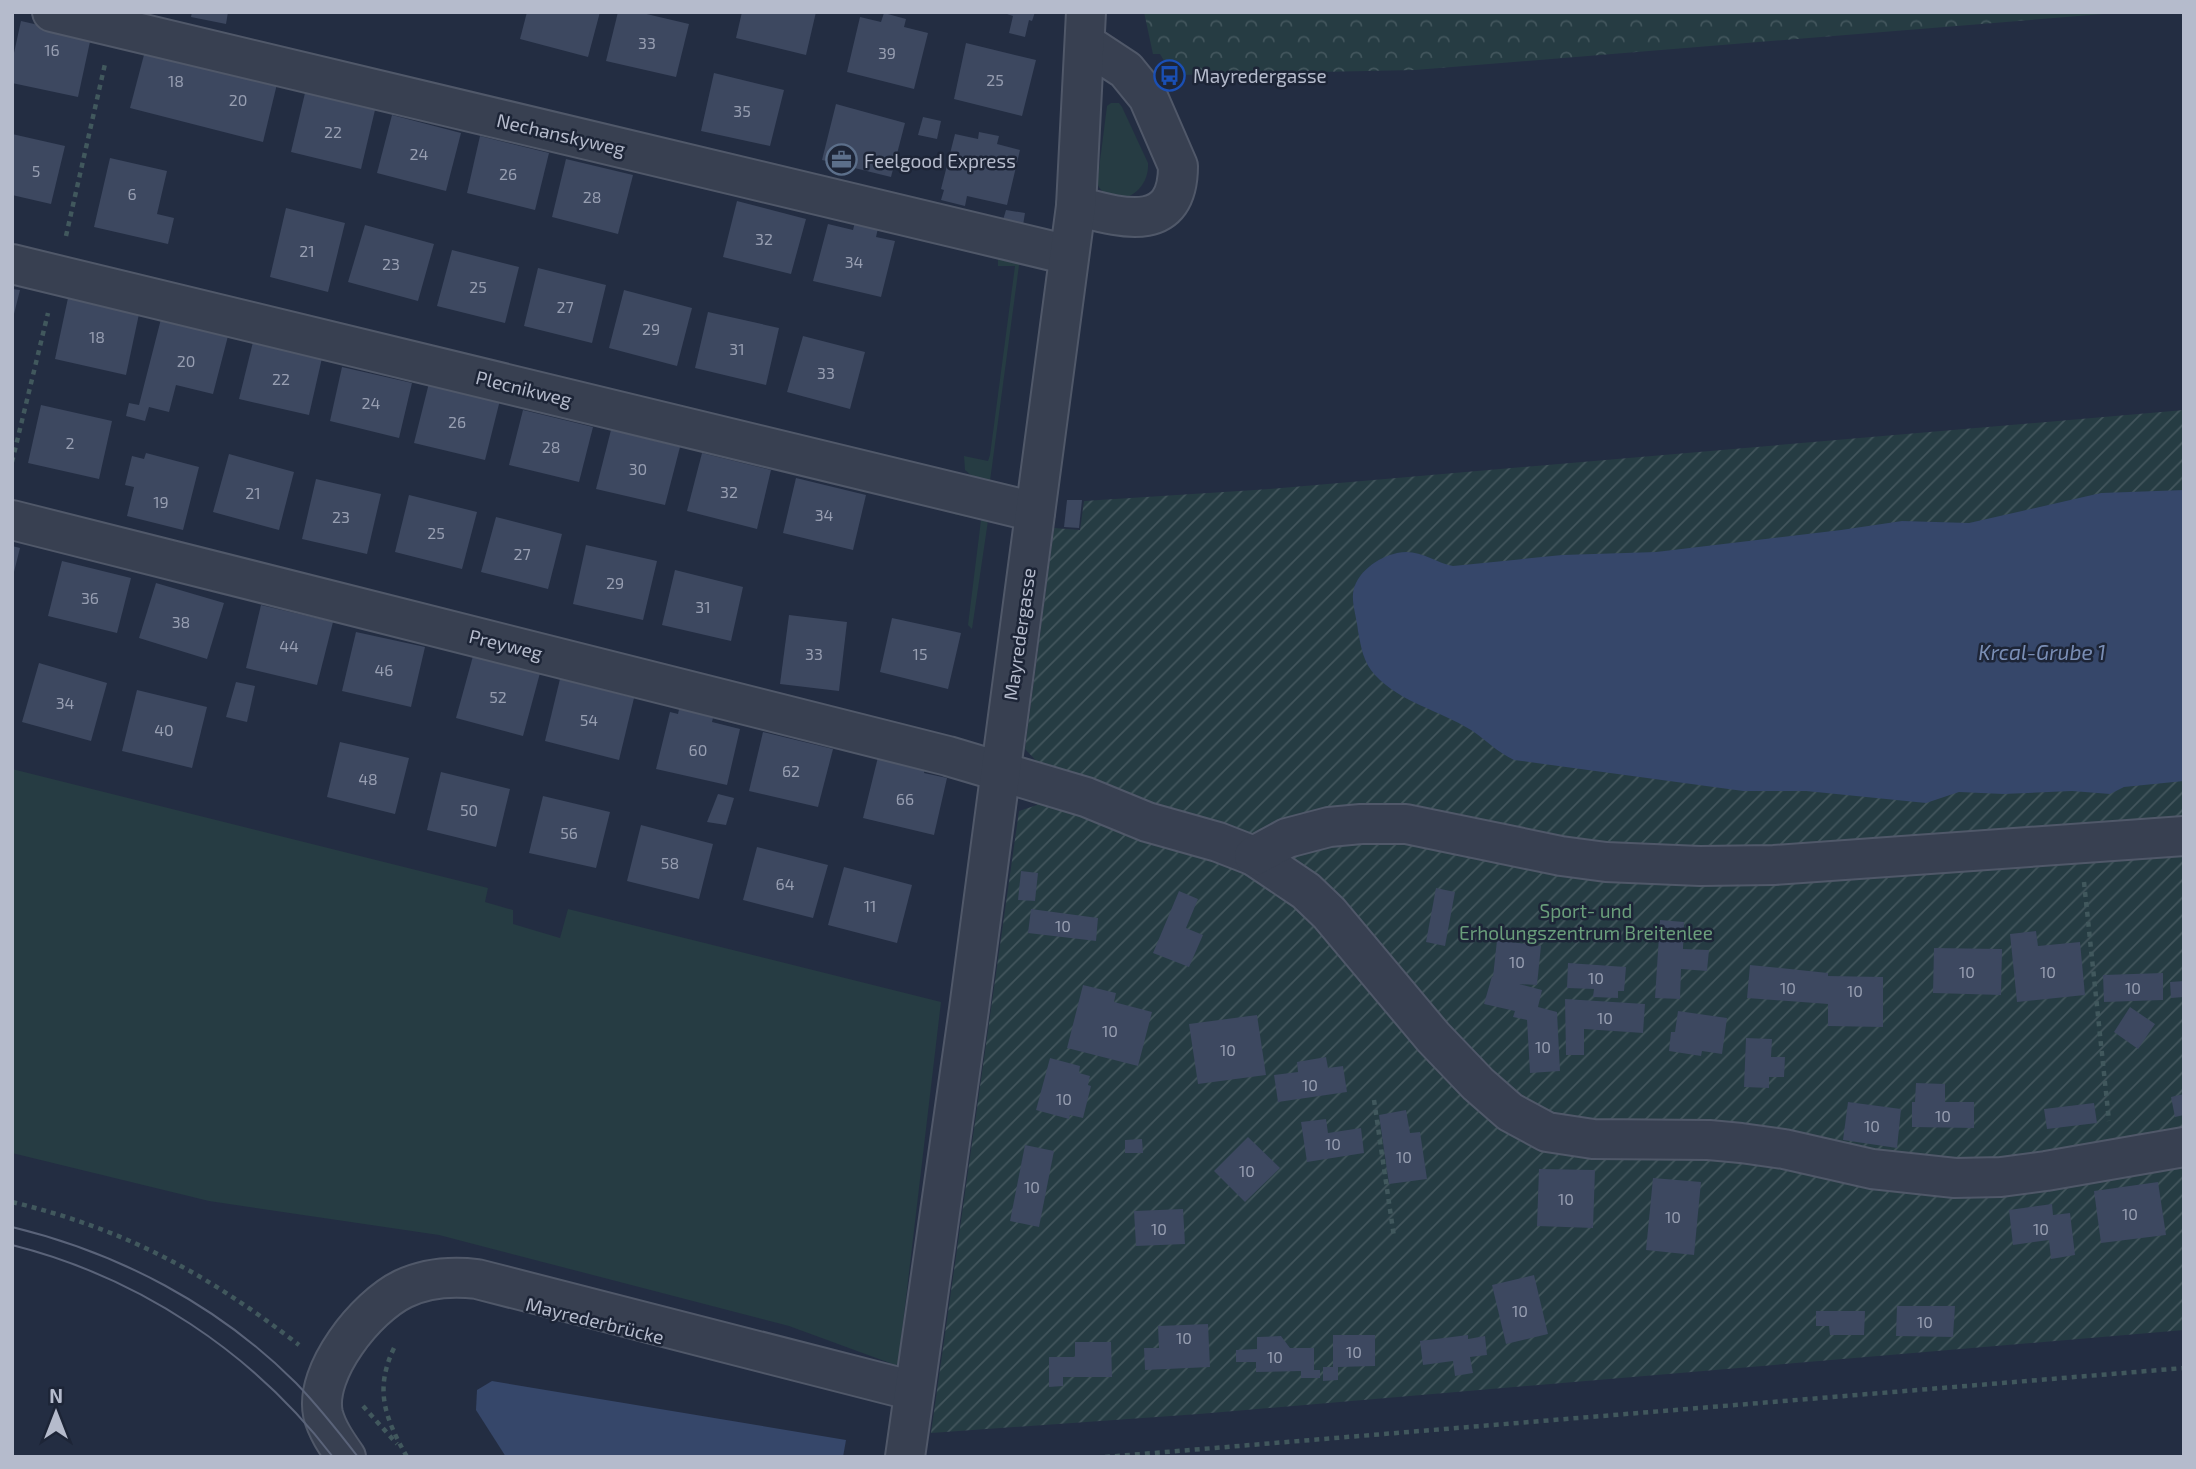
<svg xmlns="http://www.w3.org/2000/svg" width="2196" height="1469" font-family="'Exo 2',sans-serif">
<defs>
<pattern id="forest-crowns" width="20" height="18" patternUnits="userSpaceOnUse" patternTransform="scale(1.75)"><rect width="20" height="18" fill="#263c43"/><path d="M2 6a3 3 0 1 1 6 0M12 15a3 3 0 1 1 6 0" fill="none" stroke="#43565d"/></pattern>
<pattern id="garden-furrows" width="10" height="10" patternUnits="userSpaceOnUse" patternTransform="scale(1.75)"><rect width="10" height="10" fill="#263c43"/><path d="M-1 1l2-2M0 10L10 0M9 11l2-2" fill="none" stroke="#43565d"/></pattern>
</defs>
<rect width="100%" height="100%" fill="#232d42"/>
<!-- grass -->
<g fill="#263c43">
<path d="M 1111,103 L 1119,103 L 1122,107 L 1148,163 C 1150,194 1113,213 1097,184 L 1107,106 Z"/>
<path d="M 1004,255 L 1020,258 L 990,481 L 972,476 L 965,470 L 964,456 L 988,461 L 990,455 L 1015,266 L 998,266 L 998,259 Z"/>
<path d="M 956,508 L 989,514 L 972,629 L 968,625 L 981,520 L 954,514 Z"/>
<path d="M 12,769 L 488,888 L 485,902 L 513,910 L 513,924 L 560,938 L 568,909 L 941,1002 L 898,1366 L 789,1326 L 439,1235 L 209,1201 L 12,1153 Z"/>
</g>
<!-- forest -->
<path fill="url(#forest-crowns)" d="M 1144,12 L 2128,12 L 1415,70 L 1178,75 L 1174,65 L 1168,67 L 1160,54 L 1153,54 Z"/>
<!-- garden -->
<path fill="url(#garden-furrows)" d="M 2184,410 L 2184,1330 L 1199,1414 L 931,1433 L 1019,811 L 1037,805 L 1044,769 L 1025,749 L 1054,528 L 1080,530 L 1084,501 L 1270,489 Z"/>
<!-- water -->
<g fill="#36476a">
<path d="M 2184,490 L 2184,781 L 2124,787 L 2110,794 L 2072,791 L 2003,794 L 1959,792 L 1926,803 L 1806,791 L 1743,791 L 1514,760 C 1497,752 1486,740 1471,730 C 1439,710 1401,703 1375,675 C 1363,662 1361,647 1358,631 C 1357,619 1352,605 1353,594 C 1355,573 1378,557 1397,553 C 1419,548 1433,562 1453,566 L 1562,555 L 1656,552 L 1841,530 L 1902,521 L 1969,523 L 2101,493 Z"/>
<path d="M 492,1381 L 846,1440 L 843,1457 L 506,1457 L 476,1410 L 477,1390 Z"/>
</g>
<!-- building -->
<g fill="#3d4860">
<path d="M 192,12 L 228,12 L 226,24 L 191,17 Z"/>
<path d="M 527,12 L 600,12 L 588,57 L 520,39 Z"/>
<path d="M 618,12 L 638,12 L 689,24 L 676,77 L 606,61 Z"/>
<path d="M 742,12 L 816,12 L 806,55 L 736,38 Z"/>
<path d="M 1001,12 L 1035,12 L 1032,21 L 1029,20 L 1025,37 L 1009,33 L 1013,16 Z"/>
<path d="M 884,13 L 906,19 L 904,27 L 928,33 L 914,89 L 847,72 L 860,17 L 881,22 Z"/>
<path d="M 21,21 L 91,37 L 78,97 L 12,83 L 12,62 Z"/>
<path d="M 966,43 L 1036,60 L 1022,116 L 954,99 Z"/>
<path d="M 145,51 L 277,84 L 263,142 L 130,108 Z"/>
<path d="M 714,73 L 784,90 L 770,146 L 701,131 Z"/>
<path d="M 305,93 L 375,110 L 361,169 L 291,152 Z"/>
<path d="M 836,104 L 905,123 L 891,177 L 822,160 Z"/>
<path d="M 392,115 L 461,133 L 446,191 L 377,173 Z"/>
<path d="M 923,117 L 941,121 L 937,139 L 918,135 Z"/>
<path d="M 979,132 L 999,136 L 997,144 L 1020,150 L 1007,205 L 967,196 L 965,206 L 941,200 L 944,190 L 941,189 L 955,134 L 978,139 Z"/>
<path d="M 12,134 L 65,146 L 51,204 L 12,195 Z"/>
<path d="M 480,136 L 549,153 L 535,210 L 467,193 Z"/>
<path d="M 110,158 L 167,171 L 157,214 L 174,218 L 168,244 L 94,227 Z"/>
<path d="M 566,159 L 633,175 L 618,234 L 552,217 Z"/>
<path d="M 737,201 L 806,219 L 791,274 L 723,257 Z"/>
<path d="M 286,208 L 345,223 L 328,292 L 270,277 Z"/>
<path d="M 1006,210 L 1025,213 L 1023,225 L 1003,220 Z"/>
<path d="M 855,222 L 878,228 L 876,237 L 895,241 L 881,297 L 813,281 L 828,224 L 853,230 Z"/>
<path d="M 365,225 L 434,244 L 418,301 L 348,282 Z"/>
<path d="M 452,250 L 519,267 L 505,323 L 437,306 Z"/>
<path d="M 538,268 L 606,285 L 592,343 L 524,326 Z"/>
<path d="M 12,289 L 20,290 L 13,318 L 12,318 Z"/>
<path d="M 624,290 L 692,308 L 677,366 L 609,348 Z"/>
<path d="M 68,298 L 139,314 L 126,375 L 55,359 Z"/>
<path d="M 708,312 L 779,328 L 766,385 L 695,368 Z"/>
<path d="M 161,319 L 228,336 L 213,394 L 176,385 L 169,412 L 149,407 L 145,421 L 126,416 L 129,403 L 139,405 Z"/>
<path d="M 803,336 L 865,352 L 850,409 L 787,392 Z"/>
<path d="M 253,342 L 322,358 L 309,415 L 239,399 Z"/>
<path d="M 342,367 L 412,383 L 399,438 L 330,421 Z"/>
<path d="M 429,383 L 500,400 L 485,460 L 414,443 Z"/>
<path d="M 41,405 L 112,421 L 99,479 L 28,463 Z"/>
<path d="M 523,410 L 593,427 L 579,482 L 509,465 Z"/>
<path d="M 611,430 L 680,447 L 665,505 L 596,489 Z"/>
<path d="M 146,453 L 199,467 L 183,530 L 127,516 L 134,487 L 125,485 L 132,456 L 144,459 Z"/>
<path d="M 702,453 L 771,470 L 757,529 L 687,511 Z"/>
<path d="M 229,454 L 294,472 L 279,530 L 213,512 Z"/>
<path d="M 796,478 L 866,495 L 853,550 L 783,533 Z"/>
<path d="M 316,479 L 381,494 L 367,554 L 302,539 Z"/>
<path d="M 409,495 L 477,512 L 462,569 L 395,552 Z"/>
<path d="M 1067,500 L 1082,500 L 1079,528 L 1064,527 Z"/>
<path d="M 496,517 L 562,534 L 548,589 L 481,572 Z"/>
<path d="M 586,545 L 657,561 L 643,620 L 573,604 Z"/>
<path d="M 12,546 L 20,548 L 13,576 L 12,576 Z"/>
<path d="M 62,561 L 131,578 L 117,633 L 48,616 Z"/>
<path d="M 675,570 L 743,587 L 731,641 L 662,625 Z"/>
<path d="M 156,583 L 224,603 L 207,659 L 139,638 Z"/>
<path d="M 261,605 L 333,622 L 317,685 L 246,668 Z"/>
<path d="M 789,615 L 847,622 L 839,691 L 780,684 Z"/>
<path d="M 892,618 L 961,633 L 948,689 L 880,672 Z"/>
<path d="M 356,632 L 425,647 L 411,707 L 342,691 Z"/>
<path d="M 473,656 L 540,673 L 523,736 L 456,718 Z"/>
<path d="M 39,663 L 107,683 L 91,741 L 22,722 Z"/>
<path d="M 560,679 L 634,698 L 619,760 L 545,741 Z"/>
<path d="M 236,682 L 255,686 L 247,722 L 226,717 Z"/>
<path d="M 137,690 L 207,707 L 192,768 L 122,751 Z"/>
<path d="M 680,705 L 714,713 L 712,722 L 740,729 L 727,785 L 656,769 L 670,712 L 678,714 Z"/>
<path d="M 763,732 L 833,749 L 818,807 L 749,791 Z"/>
<path d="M 340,742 L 409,758 L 395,814 L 327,797 Z"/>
<path d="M 879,753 L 926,764 L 924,773 L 947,778 L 934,835 L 863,818 Z"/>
<path d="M 441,772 L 510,789 L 496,847 L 427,830 Z"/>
<path d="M 718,794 L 734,798 L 726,825 L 707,822 Z"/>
<path d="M 543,796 L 610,812 L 596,868 L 529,853 Z"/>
<path d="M 641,825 L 713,844 L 699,899 L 627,881 Z"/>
<path d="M 757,847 L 828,865 L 813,918 L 743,900 Z"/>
<path d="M 844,867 L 912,885 L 897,943 L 828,925 Z"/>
<path d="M 1021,871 L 1038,873 L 1035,901 L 1018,900 Z"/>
<path d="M 1436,888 L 1455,892 L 1445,946 L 1426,942 Z"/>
<path d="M 1179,891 L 1198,899 L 1186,928 L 1203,935 L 1189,967 L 1153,953 Z"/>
<path d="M 1031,909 L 1098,918 L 1096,941 L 1028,933 Z"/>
<path d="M 1660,920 L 1684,922 L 1683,949 L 1709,950 L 1707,971 L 1681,969 L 1680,999 L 1655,998 Z"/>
<path d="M 2036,931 L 2038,946 L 2080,942 L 2085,995 L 2017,1002 L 2010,934 Z"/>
<path d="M 1497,940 L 1541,946 L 1537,985 L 1519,984 L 1542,990 L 1538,1007 L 1557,1012 L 1560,1071 L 1530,1073 L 1527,1020 L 1513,1017 L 1515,1011 L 1484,1004 L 1492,976 L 1493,977 Z"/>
<path d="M 1934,948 L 2002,949 L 2001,995 L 1933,993 Z"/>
<path d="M 1568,963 L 1626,967 L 1624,991 L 1618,991 L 1618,998 L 1593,997 L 1594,989 L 1567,988 Z"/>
<path d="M 1750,965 L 1828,973 L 1828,976 L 1883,977 L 1883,1027 L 1828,1026 L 1828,1004 L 1747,998 Z"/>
<path d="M 2163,973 L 2163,1000 L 2104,1002 L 2103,975 Z"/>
<path d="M 2184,981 L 2184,997 L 2171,998 L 2170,982 Z"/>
<path d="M 1083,985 L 1116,993 L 1114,1002 L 1152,1012 L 1138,1066 L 1067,1048 Z"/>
<path d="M 1565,999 L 1645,1004 L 1643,1033 L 1584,1029 L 1584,1055 L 1566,1055 Z"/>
<path d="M 2130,1007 L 2155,1024 L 2138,1049 L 2114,1032 Z"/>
<path d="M 1678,1011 L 1727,1018 L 1722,1054 L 1702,1051 L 1701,1056 L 1669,1051 L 1671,1032 L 1675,1032 Z"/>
<path d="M 1257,1015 L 1266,1075 L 1198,1084 L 1189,1024 Z"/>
<path d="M 1746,1038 L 1772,1039 L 1771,1057 L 1785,1057 L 1784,1077 L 1769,1077 L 1769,1088 L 1744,1087 Z"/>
<path d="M 1326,1057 L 1328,1068 L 1343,1066 L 1347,1092 L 1278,1102 L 1274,1075 L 1298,1072 L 1297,1062 Z"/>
<path d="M 1050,1058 L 1080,1066 L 1079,1073 L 1090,1076 L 1088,1085 L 1091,1086 L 1083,1118 L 1070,1115 L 1069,1119 L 1036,1110 Z"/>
<path d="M 1916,1083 L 1945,1084 L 1945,1102 L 1974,1102 L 1974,1128 L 1912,1127 L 1912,1102 L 1915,1102 Z"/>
<path d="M 2184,1094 L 2184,1115 L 2175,1117 L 2171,1097 Z"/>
<path d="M 1848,1102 L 1901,1109 L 1897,1148 L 1843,1140 Z"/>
<path d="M 2094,1103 L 2097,1123 L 2047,1129 L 2044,1109 Z"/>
<path d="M 1406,1110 L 1410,1133 L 1420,1132 L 1427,1179 L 1389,1184 L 1379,1115 Z"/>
<path d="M 1326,1119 L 1328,1133 L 1361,1128 L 1364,1153 L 1307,1162 L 1301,1122 Z"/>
<path d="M 1248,1137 L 1280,1168 L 1245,1202 L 1214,1171 Z"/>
<path d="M 1142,1139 L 1143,1153 L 1125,1153 L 1125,1140 Z"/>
<path d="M 1025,1145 L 1054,1151 L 1039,1227 L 1010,1221 Z"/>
<path d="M 1539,1169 L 1595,1170 L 1593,1228 L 1537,1226 Z"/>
<path d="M 1653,1178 L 1701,1182 L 1694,1255 L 1646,1250 Z"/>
<path d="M 2158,1182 L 2166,1235 L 2101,1243 L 2094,1191 Z"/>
<path d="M 2052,1204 L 2053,1215 L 2070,1213 L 2075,1255 L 2051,1259 L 2049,1240 L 2013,1245 L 2009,1210 Z"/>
<path d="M 1183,1209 L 1185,1244 L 1136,1246 L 1134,1211 Z"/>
<path d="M 1534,1275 L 1548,1334 L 1506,1344 L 1492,1285 Z"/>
<path d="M 1897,1306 L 1955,1306 L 1953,1337 L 1896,1336 Z"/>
<path d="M 1816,1311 L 1865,1311 L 1864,1335 L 1830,1335 L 1829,1326 L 1816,1326 Z"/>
<path d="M 1208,1324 L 1210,1367 L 1145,1370 L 1144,1348 L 1159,1348 L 1158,1326 Z"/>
<path d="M 1333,1335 L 1375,1335 L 1375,1366 L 1338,1367 L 1338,1380 L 1323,1381 L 1323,1367 L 1333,1367 Z"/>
<path d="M 1468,1335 L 1468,1339 L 1485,1336 L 1487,1355 L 1470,1357 L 1473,1373 L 1455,1376 L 1453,1361 L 1423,1365 L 1420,1341 Z"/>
<path d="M 1281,1336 L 1290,1348 L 1314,1348 L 1314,1370 L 1320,1370 L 1320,1378 L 1301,1378 L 1301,1371 L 1256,1372 L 1256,1362 L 1236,1362 L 1236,1350 L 1257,1349 L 1257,1337 Z"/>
<path d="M 1075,1342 L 1111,1342 L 1112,1377 L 1063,1377 L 1063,1386 L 1049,1387 L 1049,1357 L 1075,1357 Z"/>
</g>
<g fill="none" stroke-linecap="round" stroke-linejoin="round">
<defs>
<g id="minor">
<path d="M 52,12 L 1069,255"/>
<path d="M 1076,206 C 1122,218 1178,235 1178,166 L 1148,97 L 1126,70 L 1085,43"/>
<path d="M 12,264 L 1035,512"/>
<path d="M 12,520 L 948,756 L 1086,797 L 1147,822 L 1218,842 L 1254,856 L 1306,891 L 1329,913 L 1433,1037 L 1478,1084 L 1510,1112 L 1547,1132 L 1593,1139 L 1709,1140 L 1741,1143 L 1784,1149 L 1872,1169 L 1955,1178 L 2001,1177 L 2046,1171 L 2184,1147"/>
<path d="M 1254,856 L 1287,838 L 1329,827 L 1361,824 L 1406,824 L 1561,856 L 1606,862 L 1700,866 L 1774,865 L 2184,836"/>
<path d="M 346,1457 C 337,1444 327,1430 323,1414 C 314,1372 366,1307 403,1289 C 426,1278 451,1276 477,1279 L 914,1391"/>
<path d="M 905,1457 L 969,1009 L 1076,206 L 1086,12"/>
</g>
</defs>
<!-- minor casing -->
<use href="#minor" stroke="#505869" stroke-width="42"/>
<!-- path -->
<g stroke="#41585d" stroke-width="4.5" stroke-dasharray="5 5" stroke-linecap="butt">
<path d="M 66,236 L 105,64"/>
<path d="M 12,462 L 48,313"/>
<path d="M 2084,882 L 2109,1121"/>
<path d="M 1374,1100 L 1394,1237"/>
<path d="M 12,1202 C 125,1229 208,1274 299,1345"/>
<path d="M 394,1348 C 374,1390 385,1418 407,1457"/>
<path d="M 363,1406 L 397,1444"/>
<path d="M 1105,1457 L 2184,1368"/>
</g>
<!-- minor -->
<use href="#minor" stroke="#384051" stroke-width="38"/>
<!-- tram -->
<g stroke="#5a6379" stroke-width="2">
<path d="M 12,1227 C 119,1253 218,1305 296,1383 C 318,1406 338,1431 358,1457"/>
<path d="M 12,1245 C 139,1277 254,1353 333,1457"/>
</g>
</g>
<!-- icons -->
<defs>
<symbol id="bus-ring" viewBox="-11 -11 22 22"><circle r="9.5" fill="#1d2537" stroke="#1a4fb4" stroke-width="1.5"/><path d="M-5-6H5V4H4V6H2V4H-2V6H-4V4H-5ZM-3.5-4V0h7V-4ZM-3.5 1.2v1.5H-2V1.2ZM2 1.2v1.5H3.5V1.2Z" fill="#1a4fb4"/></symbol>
<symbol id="office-ring" viewBox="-11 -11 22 22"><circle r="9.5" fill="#1d2537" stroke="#5c6f8a" stroke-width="1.5"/><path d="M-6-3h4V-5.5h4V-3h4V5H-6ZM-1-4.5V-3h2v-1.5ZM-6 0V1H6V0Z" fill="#5c6f8a"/></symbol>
</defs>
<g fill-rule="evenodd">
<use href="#bus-ring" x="1152" y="58" width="35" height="35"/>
<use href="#office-ring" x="824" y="142" width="35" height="35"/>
</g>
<g text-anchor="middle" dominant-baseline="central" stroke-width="5" stroke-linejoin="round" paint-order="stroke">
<!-- number labels -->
<g font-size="16" fill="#979eb1">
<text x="647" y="42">33</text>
<text x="52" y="49">16</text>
<text x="887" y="52">39</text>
<text x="995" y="79">25</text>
<text x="176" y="80">18</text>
<text x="238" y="99">20</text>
<text x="742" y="110">35</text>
<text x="333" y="131">22</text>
<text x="419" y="153">24</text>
<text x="36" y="170">5</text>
<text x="508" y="173">26</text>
<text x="132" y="193">6</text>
<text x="592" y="196">28</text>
<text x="764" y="238">32</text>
<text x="307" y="250">21</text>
<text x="854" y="261">34</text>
<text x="391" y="263">23</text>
<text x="478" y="286">25</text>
<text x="565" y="306">27</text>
<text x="651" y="328">29</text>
<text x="97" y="336">18</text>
<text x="737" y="348">31</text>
<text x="186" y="360">20</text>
<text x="826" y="372">33</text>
<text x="281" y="378">22</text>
<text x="371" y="402">24</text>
<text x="457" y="421">26</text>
<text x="70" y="442">2</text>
<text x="551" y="446">28</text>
<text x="638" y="468">30</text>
<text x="729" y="491">32</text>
<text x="253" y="492">21</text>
<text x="161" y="501">19</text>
<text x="824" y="514">34</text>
<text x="341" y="516">23</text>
<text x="436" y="532">25</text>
<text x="522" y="553">27</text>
<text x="615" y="582">29</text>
<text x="90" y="597">36</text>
<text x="703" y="606">31</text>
<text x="181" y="621">38</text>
<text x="289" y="645">44</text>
<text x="814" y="653">33</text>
<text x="920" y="653">15</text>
<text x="384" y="669">46</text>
<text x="498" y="696">52</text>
<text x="65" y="702">34</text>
<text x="589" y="719">54</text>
<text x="164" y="729">40</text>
<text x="698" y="749">60</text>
<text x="791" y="770">62</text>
<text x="368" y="778">48</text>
<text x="905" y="798">66</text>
<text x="469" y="809">50</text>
<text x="569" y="832">56</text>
<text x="670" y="862">58</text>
<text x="785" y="883">64</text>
<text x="870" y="905">11</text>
<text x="1063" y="925">10</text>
<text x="1517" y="961">10</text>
<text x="1967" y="971">10</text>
<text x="2048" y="971">10</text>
<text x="1596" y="977">10</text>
<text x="1788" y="987">10</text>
<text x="2133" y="987">10</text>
<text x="1855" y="990">10</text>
<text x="1605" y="1017">10</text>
<text x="1110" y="1030">10</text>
<text x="1543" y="1046">10</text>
<text x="1228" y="1049">10</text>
<text x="1310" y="1084">10</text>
<text x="1064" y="1098">10</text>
<text x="1943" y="1115">10</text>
<text x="1872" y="1125">10</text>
<text x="1333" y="1143">10</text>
<text x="1404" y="1156">10</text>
<text x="1247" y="1170">10</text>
<text x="1032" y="1186">10</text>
<text x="1566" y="1198">10</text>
<text x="2130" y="1213">10</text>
<text x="1673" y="1216">10</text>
<text x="1159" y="1228">10</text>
<text x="2041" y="1228">10</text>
<text x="1520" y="1310">10</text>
<text x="1925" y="1321">10</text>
<text x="1184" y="1337">10</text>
<text x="1354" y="1351">10</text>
<text x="1275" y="1356">10</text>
</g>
<!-- poi labels -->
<g font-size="19" fill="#b5bbcc" stroke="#1d2537" text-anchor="start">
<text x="1193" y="75">Mayredergasse</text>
<text x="864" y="160">Feelgood Express</text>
</g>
<!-- street labels -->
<g font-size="19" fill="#b5bbcc" stroke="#1d2537">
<text transform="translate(561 134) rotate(13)">Nechanskyweg</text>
<text transform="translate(524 388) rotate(14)">Plecnikweg</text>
<text transform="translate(1019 634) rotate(-82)">Mayredergasse</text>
<text transform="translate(506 644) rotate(14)">Preyweg</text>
<text transform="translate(595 1320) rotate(14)">Mayrederbrücke</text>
</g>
<!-- park labels -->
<g font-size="19" fill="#6a9e7b" stroke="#1d2537">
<text x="1586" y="910">Sport- und<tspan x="1586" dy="22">Erholungszentrum Breitenlee</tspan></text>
</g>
<!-- water labels -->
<g font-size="21" font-style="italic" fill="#7a8eb5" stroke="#1d2537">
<text x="2042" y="651">Krcal-Grube 1</text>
</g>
</g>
<!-- border -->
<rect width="2196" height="1469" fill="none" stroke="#b5bbcc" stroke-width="28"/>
<!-- north arrow -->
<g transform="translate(56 1413)" stroke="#1d2537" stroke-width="5" paint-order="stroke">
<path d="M0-5L12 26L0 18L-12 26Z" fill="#b5bbcc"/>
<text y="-10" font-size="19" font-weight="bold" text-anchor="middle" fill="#b5bbcc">N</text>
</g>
</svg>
